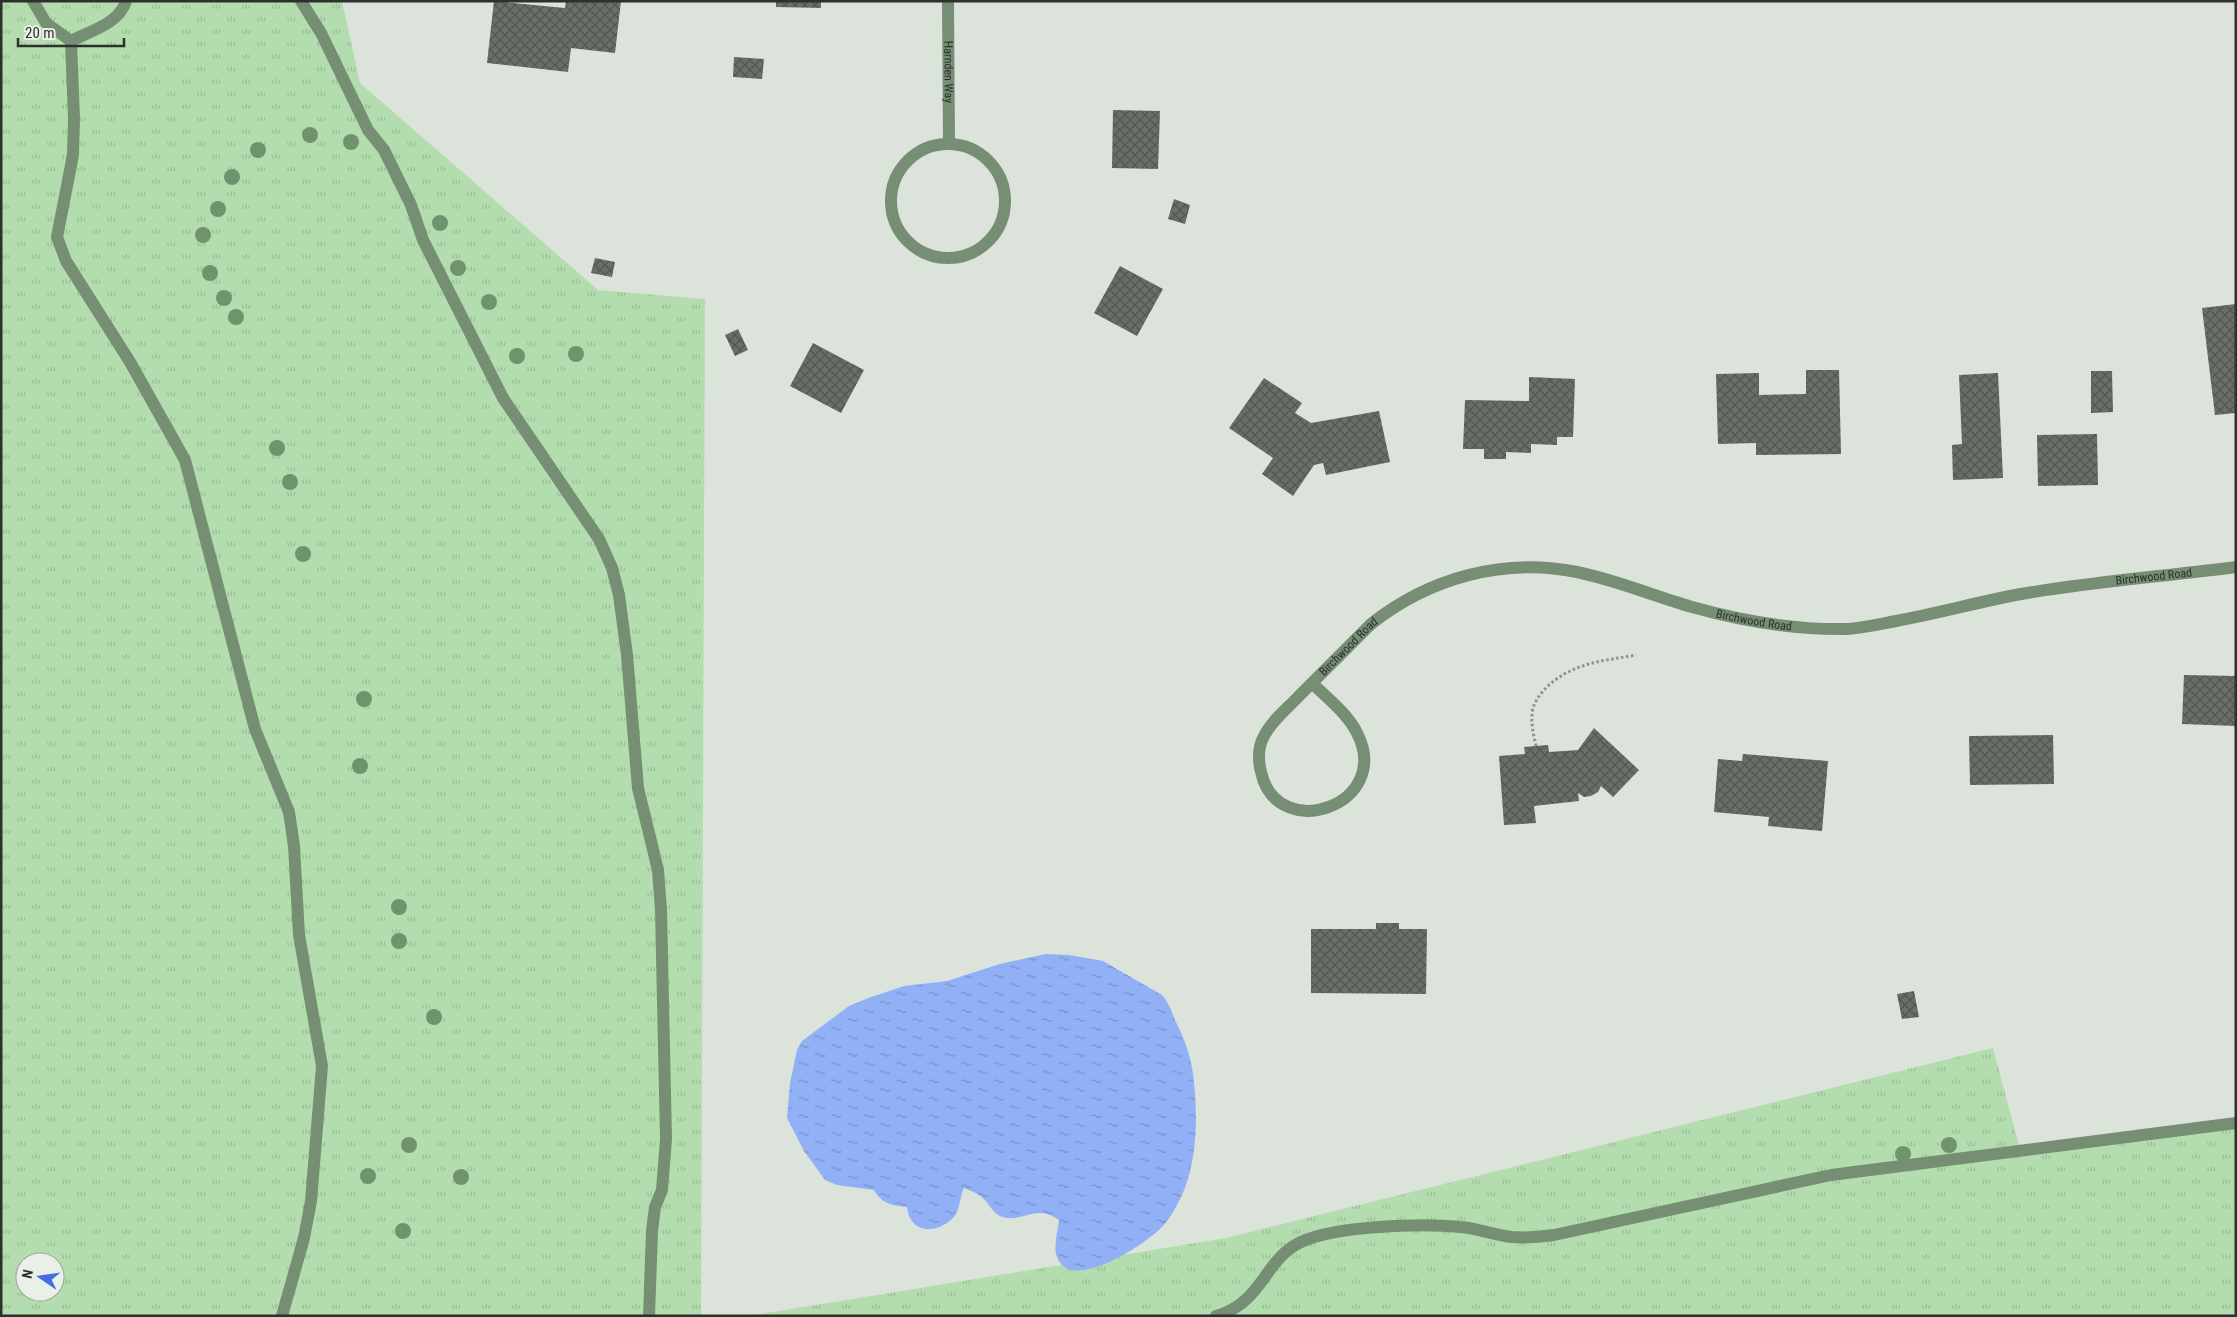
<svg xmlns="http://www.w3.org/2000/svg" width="2237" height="1317" font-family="'Roboto Condensed',sans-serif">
<defs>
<pattern id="grass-tufts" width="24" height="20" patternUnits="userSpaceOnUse" patternTransform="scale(1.25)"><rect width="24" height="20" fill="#b3ddae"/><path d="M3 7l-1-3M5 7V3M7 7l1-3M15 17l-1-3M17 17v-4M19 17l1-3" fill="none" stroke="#9abe96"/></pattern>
<pattern id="water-ripples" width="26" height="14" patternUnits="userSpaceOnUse" patternTransform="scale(1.25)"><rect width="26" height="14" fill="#91b0f6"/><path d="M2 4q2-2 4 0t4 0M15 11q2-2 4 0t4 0" fill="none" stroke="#7790c8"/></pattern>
<pattern id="building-cross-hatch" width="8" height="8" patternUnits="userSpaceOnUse" patternTransform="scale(1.25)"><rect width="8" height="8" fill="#696f68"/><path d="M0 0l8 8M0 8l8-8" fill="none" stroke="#525752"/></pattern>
</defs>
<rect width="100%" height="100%" fill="#dce3db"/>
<!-- grass -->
<g fill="url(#grass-tufts)" fill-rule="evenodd">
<path d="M 1,1 L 342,1 L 360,83 L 598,290 L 705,299 L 701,1316 L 1,1316 ZM 25,1262 L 55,1262 L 55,1292 L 25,1292 Z"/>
<path d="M 1993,1048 L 2020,1149 L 2236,1121 L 2236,1316 L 749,1316 L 1226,1238 Z"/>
</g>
<!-- water -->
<path fill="url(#water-ripples)" d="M 1046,954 L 1069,955 L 1103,961 L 1162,995 C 1170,1004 1171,1011 1176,1022 C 1186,1042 1192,1060 1194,1083 C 1198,1122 1197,1170 1177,1205 C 1173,1212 1168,1221 1162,1227 C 1146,1244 1067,1297 1056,1254 C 1054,1244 1058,1229 1059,1220 C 1035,1202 1022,1225 1000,1216 C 992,1212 990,1205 984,1199 C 978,1193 971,1191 964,1188 C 960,1196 960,1207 956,1214 C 946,1229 920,1237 910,1218 C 908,1215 908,1210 907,1207 C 891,1205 882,1204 874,1190 L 837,1185 L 825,1180 L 804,1151 L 787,1118 L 790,1083 L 797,1050 L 802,1041 L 849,1006 L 871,997 L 904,986 L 947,981 L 1000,964 Z"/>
<!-- building -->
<g fill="url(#building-cross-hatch)">
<path d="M 494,1 L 565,8 L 566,1 L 621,1 L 615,53 L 571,48 L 568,72 L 487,63 Z"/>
<path d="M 776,1 L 821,1 L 821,8 L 776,7 Z"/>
<path d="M 734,57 L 764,59 L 762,79 L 733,77 Z"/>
<path d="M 1113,110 L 1160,111 L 1158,169 L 1112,168 Z"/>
<path d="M 1174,199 L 1190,205 L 1185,224 L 1168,219 Z"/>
<path d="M 595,258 L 615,262 L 612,277 L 591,273 Z"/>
<path d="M 1120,266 L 1163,289 L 1137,336 L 1094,313 Z"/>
<path d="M 2236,304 L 2236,413 L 2215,415 L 2202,308 Z"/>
<path d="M 738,329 L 748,350 L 735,356 L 725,335 Z"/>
<path d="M 813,343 L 864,370 L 841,413 L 790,386 Z"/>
<path d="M 1806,370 L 1839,370 L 1841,454 L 1756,455 L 1756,443 L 1718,444 L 1716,374 L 1759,373 L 1759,395 L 1806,394 Z"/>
<path d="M 2091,371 L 2112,371 L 2113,412 L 2091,413 Z"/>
<path d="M 1998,373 L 2003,478 L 1953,480 L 1952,445 L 1962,444 L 1959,375 Z"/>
<path d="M 1529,377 L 1575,379 L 1573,437 L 1557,437 L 1557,445 L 1531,444 L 1531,453 L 1506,452 L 1506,459 L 1484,459 L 1484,449 L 1463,449 L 1465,400 L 1529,401 Z"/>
<path d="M 1264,378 L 1302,403 L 1295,413 L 1311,423 L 1379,411 L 1390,462 L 1326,475 L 1323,463 L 1314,465 L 1293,496 L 1262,474 L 1273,458 L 1229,428 Z"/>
<path d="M 2097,434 L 2098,485 L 2038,486 L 2037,435 Z"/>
<path d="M 2184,675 L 2236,676 L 2236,726 L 2182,724 Z"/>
<path d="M 1594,728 L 1639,770 L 1613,797 L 1601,786 L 1598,792 L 1591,796 L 1584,797 L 1578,793 L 1579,801 L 1534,806 L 1536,823 L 1504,825 L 1499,756 L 1525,754 L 1524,747 L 1548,745 L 1549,752 L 1578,750 Z"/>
<path d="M 2053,735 L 2054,784 L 1970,785 L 1969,736 Z"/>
<path d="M 1743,754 L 1828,761 L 1822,831 L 1768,826 L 1769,817 L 1714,812 L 1718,759 L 1742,761 Z"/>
<path d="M 1376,923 L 1399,923 L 1399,929 L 1427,929 L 1426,994 L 1311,993 L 1311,929 L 1376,929 Z"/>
<path d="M 1914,991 L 1919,1017 L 1902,1019 L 1897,994 Z"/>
</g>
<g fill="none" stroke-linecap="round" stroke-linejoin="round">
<!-- path -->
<path stroke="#8e938d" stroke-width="3" stroke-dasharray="2.5 2.5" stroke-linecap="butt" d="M 1536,746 C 1534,736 1531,726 1532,715 C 1532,705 1539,695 1546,688 C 1571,663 1602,661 1636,655"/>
<!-- minor -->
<g stroke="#768e73" stroke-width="12">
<path d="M 33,1 L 46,23 L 71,41 L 74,119 L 73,155 L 57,237 L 66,261 L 130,362 L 185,460 L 255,729 L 289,812 L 294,846 L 299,935 L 322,1066 L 311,1201 L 304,1238 L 282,1316"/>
<path d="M 301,1 L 321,33 L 368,130 L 384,150 L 411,205 L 423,240 L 503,398 L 599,539 L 612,568 L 619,595 L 627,655 L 638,788 L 658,870 L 661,910 L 666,1139 L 662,1190 L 655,1207 L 652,1231 L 649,1316"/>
<path id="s1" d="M 948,1 L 949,143"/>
<path d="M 71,41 C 90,31 119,24 126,1"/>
<circle cx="948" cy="201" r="57"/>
<path id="s2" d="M 1312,683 C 1327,698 1348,714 1357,733 C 1394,805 1277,845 1261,772 C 1258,760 1258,747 1264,736 C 1272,720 1287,709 1299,696 C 1323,672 1347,648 1371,624 C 1429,578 1504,557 1577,572 C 1616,580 1654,596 1692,607 C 1742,621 1796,630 1847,629 C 1863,628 1880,624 1896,621 C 1934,614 1971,604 2010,596 C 2085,582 2160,577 2236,567"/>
<path d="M 1216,1316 C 1263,1303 1264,1259 1301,1242 C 1335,1226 1421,1223 1460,1227 C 1477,1228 1494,1235 1512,1237 C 1526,1238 1540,1237 1554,1235 L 1831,1175 L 2236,1123"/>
</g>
</g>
<!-- trees -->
<g fill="#70936e">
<circle cx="310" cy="135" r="8"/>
<circle cx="351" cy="142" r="8"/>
<circle cx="258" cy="150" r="8"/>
<circle cx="232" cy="177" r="8"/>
<circle cx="218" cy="209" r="8"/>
<circle cx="440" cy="223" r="8"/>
<circle cx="203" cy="235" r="8"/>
<circle cx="458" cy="268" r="8"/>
<circle cx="210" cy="273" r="8"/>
<circle cx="224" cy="298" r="8"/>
<circle cx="489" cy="302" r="8"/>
<circle cx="236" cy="317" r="8"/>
<circle cx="576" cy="354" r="8"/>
<circle cx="517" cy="356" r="8"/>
<circle cx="277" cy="448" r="8"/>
<circle cx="290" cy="482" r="8"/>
<circle cx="303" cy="554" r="8"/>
<circle cx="364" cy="699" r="8"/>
<circle cx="360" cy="766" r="8"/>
<circle cx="399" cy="907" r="8"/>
<circle cx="399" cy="941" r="8"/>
<circle cx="434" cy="1017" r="8"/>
<circle cx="409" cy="1145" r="8"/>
<circle cx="1949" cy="1145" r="8"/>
<circle cx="1903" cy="1154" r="8"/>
<circle cx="368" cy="1176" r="8"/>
<circle cx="461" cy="1177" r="8"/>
<circle cx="403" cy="1231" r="8"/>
</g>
<g text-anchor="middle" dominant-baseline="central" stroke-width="5" stroke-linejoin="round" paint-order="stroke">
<!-- street labels -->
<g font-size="12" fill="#2e302e" stroke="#e9f0e8">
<text stroke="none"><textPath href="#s1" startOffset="71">Harnden Way</textPath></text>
<text stroke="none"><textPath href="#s2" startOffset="1246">Birchwood Road</textPath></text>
<text stroke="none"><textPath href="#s2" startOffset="841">Birchwood Road</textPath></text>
<text stroke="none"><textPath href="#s2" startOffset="406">Birchwood Road</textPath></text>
</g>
</g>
<!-- border -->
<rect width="2237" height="1317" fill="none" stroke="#2e302e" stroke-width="5"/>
<!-- north arrow -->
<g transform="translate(40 1277) rotate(283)"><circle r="24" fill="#e9f0e8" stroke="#9ea39e"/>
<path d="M0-4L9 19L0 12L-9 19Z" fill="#446ee0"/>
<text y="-8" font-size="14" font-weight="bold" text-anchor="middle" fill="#2e302e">N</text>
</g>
<!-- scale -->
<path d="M18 38v8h106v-8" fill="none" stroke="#2e302e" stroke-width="2.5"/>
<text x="25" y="38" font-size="15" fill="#2e302e" stroke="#e9f0e8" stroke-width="4" paint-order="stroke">20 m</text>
</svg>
